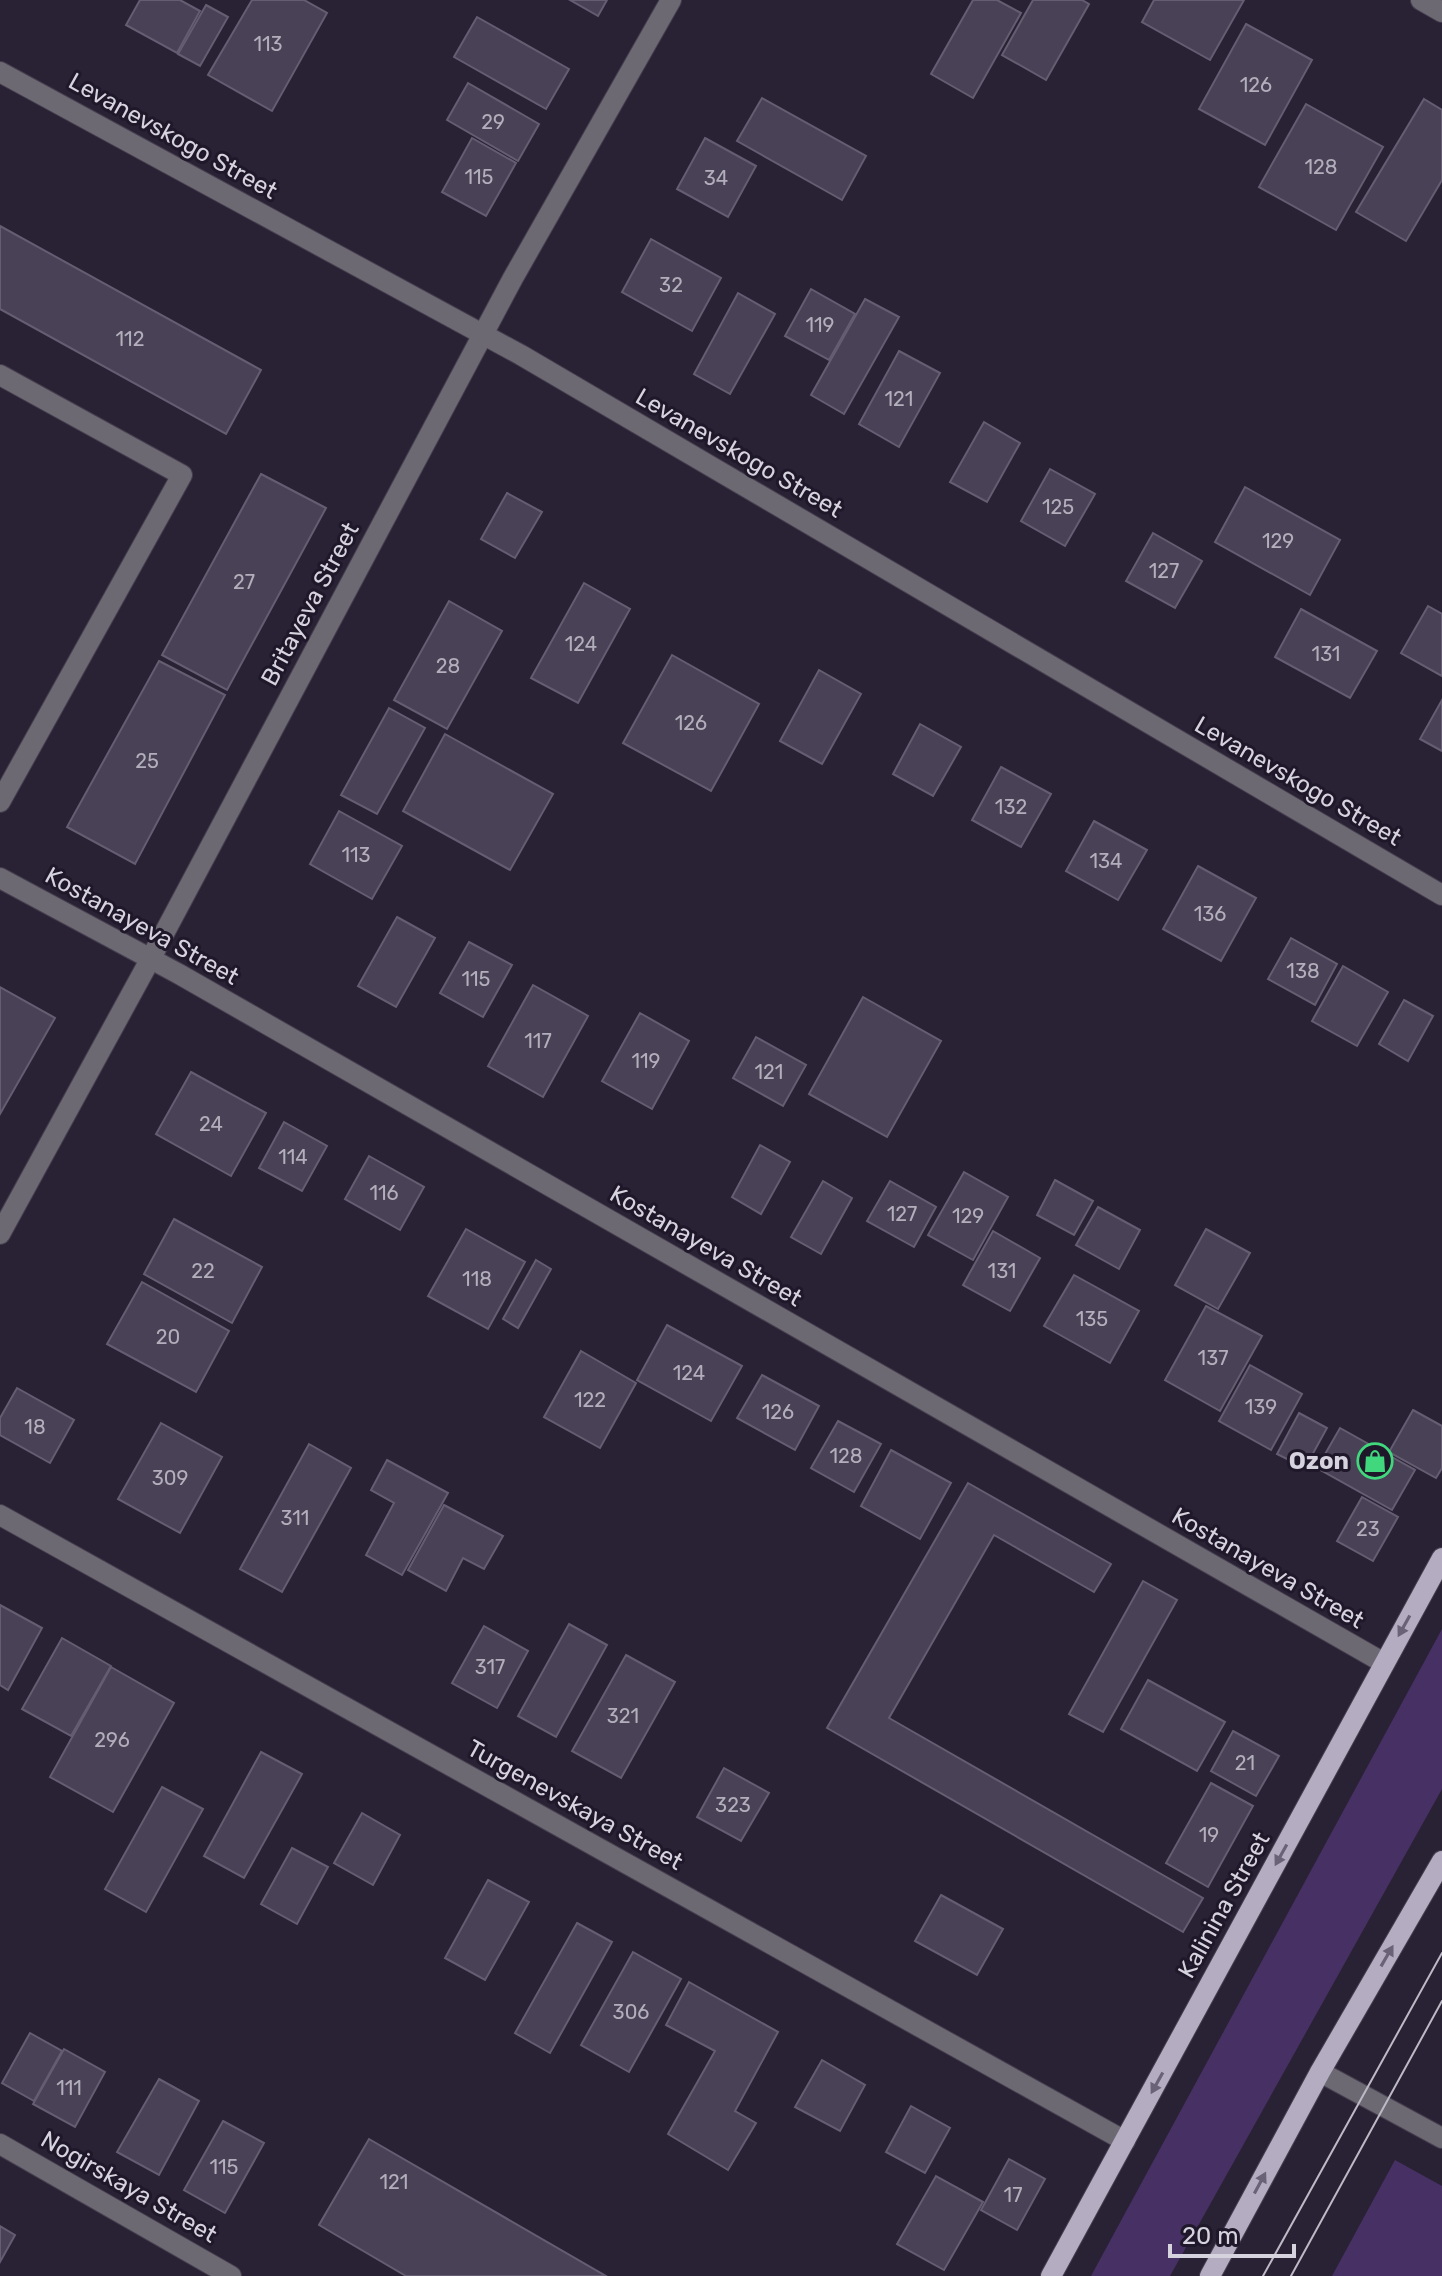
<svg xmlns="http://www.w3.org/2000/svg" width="1442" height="2276" font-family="Rubik,sans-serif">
<rect width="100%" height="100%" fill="#292234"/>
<!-- green -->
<g fill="#463064">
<path d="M 1442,1629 L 1442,1789 L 1170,2276 L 1091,2276 Z"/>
<path d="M 1395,2160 L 1442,2186 L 1442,2276 L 1332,2276 Z"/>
</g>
<!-- building -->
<g fill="#494155" stroke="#655d72" stroke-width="2">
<path d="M 140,0 L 180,0 L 200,11 L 177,53 L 126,25 Z"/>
<path d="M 252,0 L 304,0 L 327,13 L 272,111 L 208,75 Z"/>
<path d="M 570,0 L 607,0 L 598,16 Z"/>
<path d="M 973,0 L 997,0 L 1021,13 L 973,98 L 931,74 Z"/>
<path d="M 1033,0 L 1082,0 L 1089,4 L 1046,80 L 1002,55 Z"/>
<path d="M 1154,0 L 1244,0 L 1210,60 L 1142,22 Z"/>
<path d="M 206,5 L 228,17 L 200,66 L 178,54 Z"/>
<path d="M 477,17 L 569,69 L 546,109 L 454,57 Z"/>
<path d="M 1246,24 L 1312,60 L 1265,145 L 1199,109 Z"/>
<path d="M 468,83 L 539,124 L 518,161 L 447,120 Z"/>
<path d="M 762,98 L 866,156 L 842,200 L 737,141 Z"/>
<path d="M 1424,99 L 1442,110 L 1442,180 L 1406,241 L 1356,212 Z"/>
<path d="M 1306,104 L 1383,147 L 1336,230 L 1259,187 Z"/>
<path d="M 472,138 L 516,163 L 486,216 L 442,192 Z"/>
<path d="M 705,138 L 756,166 L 728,217 L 677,189 Z"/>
<path d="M 0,226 L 261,370 L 226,434 L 0,309 Z"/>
<path d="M 651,239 L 721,278 L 692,331 L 622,292 Z"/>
<path d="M 811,289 L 855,314 L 829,360 L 785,336 Z"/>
<path d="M 738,293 L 775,314 L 730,394 L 694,374 Z"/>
<path d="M 865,299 L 899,317 L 844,414 L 811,395 Z"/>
<path d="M 899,351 L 940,373 L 899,447 L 859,424 Z"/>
<path d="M 984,422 L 1020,443 L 987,502 L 950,482 Z"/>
<path d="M 1050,469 L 1095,494 L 1065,546 L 1021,521 Z"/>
<path d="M 261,474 L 326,508 L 227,690 L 162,655 Z"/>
<path d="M 1245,487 L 1340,540 L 1310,595 L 1215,542 Z"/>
<path d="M 507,493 L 542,512 L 515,558 L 481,539 Z"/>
<path d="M 1153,533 L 1202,561 L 1175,608 L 1126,581 Z"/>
<path d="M 584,583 L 630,609 L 578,703 L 531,678 Z"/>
<path d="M 449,601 L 502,631 L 447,729 L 394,700 Z"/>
<path d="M 1428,606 L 1442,614 L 1442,676 L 1401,653 Z"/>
<path d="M 1301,609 L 1377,651 L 1350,698 L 1275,657 Z"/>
<path d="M 672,655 L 759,704 L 711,791 L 623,743 Z"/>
<path d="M 159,661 L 225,695 L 135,864 L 67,827 Z"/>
<path d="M 819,670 L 861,694 L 822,764 L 780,741 Z"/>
<path d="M 1442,700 L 1442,751 L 1420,739 Z"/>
<path d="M 389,708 L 425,728 L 377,814 L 341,795 Z"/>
<path d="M 920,724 L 961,747 L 933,796 L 893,774 Z"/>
<path d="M 445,734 L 553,794 L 510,870 L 403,811 Z"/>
<path d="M 1001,767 L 1051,794 L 1021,847 L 972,820 Z"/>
<path d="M 339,811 L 402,846 L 372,899 L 310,864 Z"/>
<path d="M 1094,821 L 1147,850 L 1118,900 L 1066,871 Z"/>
<path d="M 1198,866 L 1256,898 L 1221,961 L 1163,929 Z"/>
<path d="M 397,917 L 435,938 L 396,1007 L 358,986 Z"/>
<path d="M 1291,938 L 1337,964 L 1315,1005 L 1268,979 Z"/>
<path d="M 469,942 L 512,965 L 483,1017 L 440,993 Z"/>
<path d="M 1343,966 L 1388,992 L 1357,1046 L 1312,1021 Z"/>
<path d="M 533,985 L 588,1016 L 543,1097 L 488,1066 Z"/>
<path d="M 0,987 L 55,1018 L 0,1114 Z"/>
<path d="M 863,997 L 941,1041 L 887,1137 L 809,1094 Z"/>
<path d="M 1404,1000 L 1433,1016 L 1408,1061 L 1379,1044 Z"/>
<path d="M 640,1013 L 689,1041 L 652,1109 L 602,1081 Z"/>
<path d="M 756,1037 L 806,1065 L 783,1106 L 733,1078 Z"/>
<path d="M 191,1072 L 266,1113 L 231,1176 L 156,1134 Z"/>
<path d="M 284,1122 L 327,1146 L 302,1191 L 259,1168 Z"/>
<path d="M 760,1145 L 790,1162 L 761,1214 L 732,1197 Z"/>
<path d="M 369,1156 L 424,1187 L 400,1230 L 345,1199 Z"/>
<path d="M 964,1172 L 1008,1197 L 973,1260 L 928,1235 Z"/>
<path d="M 1055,1180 L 1093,1201 L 1074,1235 L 1037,1215 Z"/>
<path d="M 823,1181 L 852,1198 L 821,1254 L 791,1237 Z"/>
<path d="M 890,1181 L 936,1207 L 914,1247 L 867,1221 Z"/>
<path d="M 1098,1207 L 1140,1230 L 1119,1269 L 1076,1245 Z"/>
<path d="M 174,1219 L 262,1267 L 232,1323 L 144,1274 Z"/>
<path d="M 466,1229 L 525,1262 L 488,1329 L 428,1296 Z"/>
<path d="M 1206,1229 L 1250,1253 L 1218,1309 L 1175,1285 Z"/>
<path d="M 993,1231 L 1040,1258 L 1010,1311 L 963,1285 Z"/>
<path d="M 536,1260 L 551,1269 L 518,1328 L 503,1319 Z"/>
<path d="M 1074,1275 L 1139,1311 L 1110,1363 L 1044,1326 Z"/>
<path d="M 142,1282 L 229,1331 L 196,1392 L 107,1344 Z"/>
<path d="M 1206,1306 L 1262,1336 L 1220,1411 L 1165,1380 Z"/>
<path d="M 667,1325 L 742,1366 L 711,1421 L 637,1380 Z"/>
<path d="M 581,1351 L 636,1383 L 600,1448 L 544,1417 Z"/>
<path d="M 1250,1365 L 1302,1394 L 1271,1450 L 1219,1421 Z"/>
<path d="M 762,1375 L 819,1406 L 795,1450 L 737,1418 Z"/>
<path d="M 17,1388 L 74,1420 L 50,1463 L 0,1435 L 0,1418 Z"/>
<path d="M 1413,1410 L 1442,1426 L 1442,1468 L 1436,1478 L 1389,1452 Z"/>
<path d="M 1299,1413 L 1327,1428 L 1305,1468 L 1277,1454 Z"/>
<path d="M 838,1421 L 881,1444 L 854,1492 L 811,1468 Z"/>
<path d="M 161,1423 L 222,1457 L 180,1533 L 118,1499 Z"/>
<path d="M 1340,1428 L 1415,1470 L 1392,1510 L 1317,1468 Z"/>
<path d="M 309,1444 L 351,1468 L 282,1592 L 240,1569 Z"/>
<path d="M 891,1450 L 951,1483 L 920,1539 L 861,1506 Z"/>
<path d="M 387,1460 L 448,1493 L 402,1575 L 366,1555 L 394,1503 L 371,1490 Z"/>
<path d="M 968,1483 L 1111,1564 L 1094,1592 L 994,1535 L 889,1718 L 1203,1898 L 1183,1932 L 827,1728 Z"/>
<path d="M 1362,1497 L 1398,1517 L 1373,1561 L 1337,1541 Z"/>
<path d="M 444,1505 L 503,1536 L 484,1569 L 463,1558 L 446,1591 L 408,1570 Z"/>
<path d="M 1143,1581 L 1177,1600 L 1103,1732 L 1069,1714 Z"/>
<path d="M 0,1605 L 42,1628 L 8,1690 L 0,1685 Z"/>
<path d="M 569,1624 L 607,1645 L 556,1737 L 518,1716 Z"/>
<path d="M 484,1626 L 528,1651 L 497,1708 L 452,1683 Z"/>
<path d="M 62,1638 L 111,1666 L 71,1736 L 22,1709 Z"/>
<path d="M 626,1655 L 675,1682 L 621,1778 L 572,1751 Z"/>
<path d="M 111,1667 L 174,1703 L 113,1812 L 50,1777 Z"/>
<path d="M 1148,1680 L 1225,1722 L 1197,1771 L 1121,1729 Z"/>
<path d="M 1233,1731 L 1279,1756 L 1256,1796 L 1211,1771 Z"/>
<path d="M 261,1752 L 302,1774 L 244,1878 L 204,1856 Z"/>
<path d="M 724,1768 L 769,1793 L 741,1841 L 697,1817 Z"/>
<path d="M 1211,1783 L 1253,1806 L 1208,1887 L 1166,1863 Z"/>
<path d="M 162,1787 L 203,1809 L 146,1912 L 105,1889 Z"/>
<path d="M 362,1813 L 400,1835 L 373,1885 L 334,1863 Z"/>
<path d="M 292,1848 L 328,1867 L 297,1924 L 261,1904 Z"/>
<path d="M 488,1880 L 529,1902 L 485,1980 L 445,1958 Z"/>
<path d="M 941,1895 L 1003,1929 L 977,1975 L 915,1941 Z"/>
<path d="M 577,1923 L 612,1942 L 550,2053 L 515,2033 Z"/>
<path d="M 633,1952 L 681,1979 L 629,2072 L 581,2045 Z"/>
<path d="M 689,1982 L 778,2032 L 735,2111 L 756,2123 L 728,2170 L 668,2134 L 715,2051 L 666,2025 Z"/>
<path d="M 30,2033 L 62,2051 L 34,2101 L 2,2083 Z"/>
<path d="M 64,2049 L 105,2072 L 75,2127 L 33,2104 Z"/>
<path d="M 822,2060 L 865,2085 L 840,2131 L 795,2107 Z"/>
<path d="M 159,2079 L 199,2101 L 159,2175 L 117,2152 Z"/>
<path d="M 911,2106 L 950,2128 L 925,2173 L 886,2152 Z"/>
<path d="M 223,2121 L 264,2143 L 225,2213 L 184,2190 Z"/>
<path d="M 369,2139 L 606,2276 L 406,2276 L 319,2225 Z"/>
<path d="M 1009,2159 L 1045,2179 L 1017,2230 L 981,2210 Z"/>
<path d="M 936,2176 L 983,2202 L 944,2270 L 897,2244 Z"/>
<path d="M 0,2226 L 15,2235 L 0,2262 Z"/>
</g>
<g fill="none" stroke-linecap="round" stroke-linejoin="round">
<defs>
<g id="minor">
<path d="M 1421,0 L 1442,12"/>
<path d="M 0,72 L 521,355 L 1442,895"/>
<path d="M 0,375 L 182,475 L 0,802"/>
<path d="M 0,878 L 179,974 L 1384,1663"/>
<path d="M 0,1234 L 151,958 L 513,278 L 671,0"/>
<path d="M 0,1515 L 1125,2141"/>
<path d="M 1320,2072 L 1442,2138"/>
<path d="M 0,2144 L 231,2276"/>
</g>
<g id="major">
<path d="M 1051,2276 L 1442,1558"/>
<path d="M 1210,2276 L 1320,2072 L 1442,1861"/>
</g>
</defs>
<!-- minor casing -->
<use href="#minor" stroke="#453e4f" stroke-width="22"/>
<!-- major casing -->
<use href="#major" stroke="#453e4f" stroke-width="22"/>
<!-- minor -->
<use href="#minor" stroke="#6d6973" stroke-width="20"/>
<!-- major -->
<use href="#major" stroke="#b4adc1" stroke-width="20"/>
<!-- tram -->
<g stroke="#beb9c6" stroke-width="2">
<path d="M 1263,2276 L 1442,1953"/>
<path d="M 1291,2276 L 1442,2001"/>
</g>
</g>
<!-- one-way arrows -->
<defs><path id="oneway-solid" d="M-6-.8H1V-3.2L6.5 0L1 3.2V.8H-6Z" transform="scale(2)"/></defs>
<g fill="#6a6276">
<use href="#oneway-solid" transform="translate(1404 1626) rotate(119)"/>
<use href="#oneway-solid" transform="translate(1281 1855) rotate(119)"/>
<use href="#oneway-solid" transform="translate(1387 1956) rotate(-60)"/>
<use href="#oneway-solid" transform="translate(1157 2083) rotate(119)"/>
<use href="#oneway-solid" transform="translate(1260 2183) rotate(-62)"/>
</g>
<!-- icons -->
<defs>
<symbol id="shop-ring" viewBox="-11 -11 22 22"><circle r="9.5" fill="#1f182a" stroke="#41d77c" stroke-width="1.5"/><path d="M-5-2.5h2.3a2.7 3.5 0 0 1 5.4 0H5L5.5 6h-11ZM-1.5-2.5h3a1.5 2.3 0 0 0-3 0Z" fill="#41d77c"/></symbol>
</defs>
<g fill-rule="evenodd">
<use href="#shop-ring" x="1355" y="1441" width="40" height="40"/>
</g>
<g text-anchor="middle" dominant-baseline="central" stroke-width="6" stroke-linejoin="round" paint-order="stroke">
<!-- number labels -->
<g font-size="20" fill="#b3aebc">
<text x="268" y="44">113</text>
<text x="1256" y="85">126</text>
<text x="493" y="122">29</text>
<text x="1321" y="167">128</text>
<text x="479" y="177">115</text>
<text x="716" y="178">34</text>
<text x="671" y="285">32</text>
<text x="820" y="325">119</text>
<text x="130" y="339">112</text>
<text x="899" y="399">121</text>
<text x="1058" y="507">125</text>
<text x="1278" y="541">129</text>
<text x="1164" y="571">127</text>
<text x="244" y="582">27</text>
<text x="581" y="644">124</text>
<text x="1326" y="654">131</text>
<text x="448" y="666">28</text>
<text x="691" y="723">126</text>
<text x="147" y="761">25</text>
<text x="1011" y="807">132</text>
<text x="356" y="855">113</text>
<text x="1106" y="861">134</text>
<text x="1210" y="914">136</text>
<text x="1303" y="971">138</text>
<text x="476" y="979">115</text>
<text x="538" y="1041">117</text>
<text x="646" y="1061">119</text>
<text x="769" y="1072">121</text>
<text x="211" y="1124">24</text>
<text x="293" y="1157">114</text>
<text x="384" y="1193">116</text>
<text x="902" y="1214">127</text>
<text x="968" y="1216">129</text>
<text x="203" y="1271">22</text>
<text x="1002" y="1271">131</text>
<text x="477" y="1279">118</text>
<text x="1092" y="1319">135</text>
<text x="168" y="1337">20</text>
<text x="1213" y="1358">137</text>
<text x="689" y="1373">124</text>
<text x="590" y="1400">122</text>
<text x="1261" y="1407">139</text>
<text x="778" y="1412">126</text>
<text x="35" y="1427">18</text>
<text x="846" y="1456">128</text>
<text x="170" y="1478">309</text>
<text x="295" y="1518">311</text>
<text x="1368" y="1529">23</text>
<text x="490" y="1667">317</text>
<text x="623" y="1716">321</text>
<text x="112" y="1740">296</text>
<text x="1245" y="1763">21</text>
<text x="733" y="1805">323</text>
<text x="1209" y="1835">19</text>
<text x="631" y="2012">306</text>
<text x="69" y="2088">111</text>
<text x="224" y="2167">115</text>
<text x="394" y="2182">121</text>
<text x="1013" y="2195">17</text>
</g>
<!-- street labels -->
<g font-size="24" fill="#d6d2de" stroke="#1f182a">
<text transform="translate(173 136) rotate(29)">Levanevskogo Street</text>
<text transform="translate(739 453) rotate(30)">Levanevskogo Street</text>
<text transform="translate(310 604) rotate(-62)">Britayeva Street</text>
<text transform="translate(1298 781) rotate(30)">Levanevskogo Street</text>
<text transform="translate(142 926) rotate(29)">Kostanayeva Street</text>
<text transform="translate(706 1246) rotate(30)">Kostanayeva Street</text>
<text transform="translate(1268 1568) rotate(30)">Kostanayeva Street</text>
<text transform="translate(575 1805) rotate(29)">Turgenevskaya Street</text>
<text transform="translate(1224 1905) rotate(-61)">Kalinina Street</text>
<text transform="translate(129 2187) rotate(30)">Nogirskaya Street</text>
</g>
<!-- poi labels -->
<g font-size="24" font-weight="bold" fill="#d6d2de" stroke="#1f182a" text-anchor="end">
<text x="1349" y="1461">Ozon</text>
</g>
</g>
<!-- scale -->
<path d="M1170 2244v12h124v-12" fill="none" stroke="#d6d2de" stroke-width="4"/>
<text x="1182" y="2244" font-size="24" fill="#d6d2de" stroke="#1f182a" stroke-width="6" paint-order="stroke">20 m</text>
</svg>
